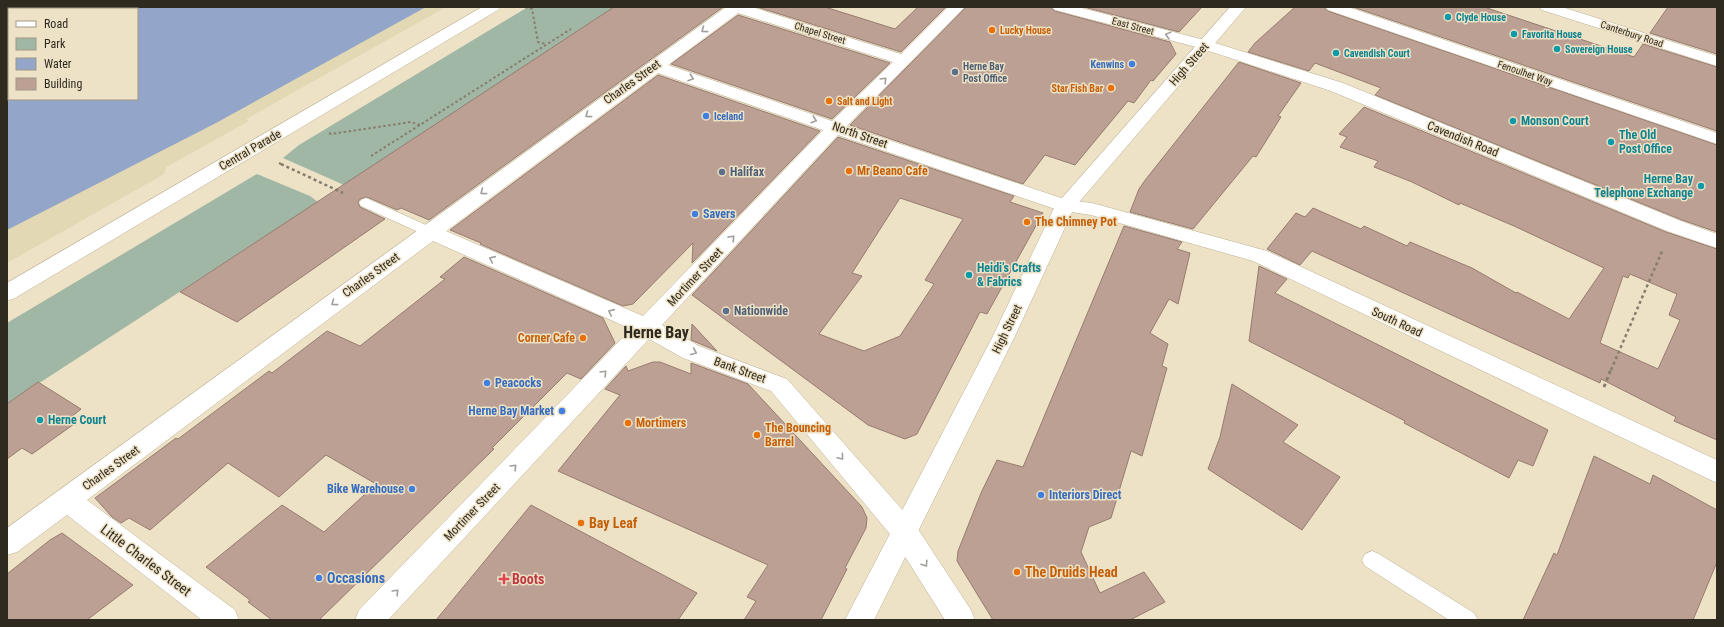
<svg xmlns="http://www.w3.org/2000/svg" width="1724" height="627" font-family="'Roboto Condensed',sans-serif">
<rect width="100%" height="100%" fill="#ede1c6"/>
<!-- green -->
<g fill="#a1b7a5">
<path d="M 528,7 L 614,7 L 344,185 L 283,158 L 299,145 Z"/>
<path d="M 257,174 L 310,196 L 318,202 L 7,404 L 7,323 Z"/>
</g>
<!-- sand -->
<path fill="#e2d8b3" d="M 370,7 L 446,7 L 246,119 L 249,121 L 166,167 L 164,174 L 7,263 L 7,192 Z"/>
<!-- water -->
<path fill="#93a5c9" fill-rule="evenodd" d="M 7,7 L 426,7 L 216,123 L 7,230 ZM 9,9 L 137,9 L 137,99 L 9,99 Z"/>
<!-- building -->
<g fill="#bba093" stroke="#977c70" fill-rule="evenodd">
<path d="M 614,7 L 723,7 L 429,220 L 401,208 L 397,210 L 367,197 L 360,199 L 358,202 L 360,207 L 385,219 L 237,322 L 180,292 Z"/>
<path d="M 757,7 L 825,7 L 895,29 L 918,7 L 946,7 L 901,52 Z"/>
<path d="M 966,7 L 1050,7 L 1055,11 L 1170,42 L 1176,54 L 1153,81 L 1151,80 L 1134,103 L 1128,101 L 1075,165 L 1045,155 L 1023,184 L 850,125 Z"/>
<path d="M 1084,7 L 1202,7 L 1179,32 Z"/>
<path d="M 1295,7 L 1324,7 L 1328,11 L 1717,145 L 1717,232 L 1682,220 L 1375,95 L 1381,88 L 1315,63 L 1309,71 L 1248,52 L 1255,43 Z"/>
<path d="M 1353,7 L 1484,7 L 1634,57 L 1643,44 L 1717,67 L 1717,131 Z"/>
<path d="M 1668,7 L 1717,7 L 1717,54 L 1650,33 Z"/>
<path d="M 738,15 L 890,63 L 832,119 L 671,64 Z"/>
<path d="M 1239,62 L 1301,83 L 1278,116 L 1281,117 L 1256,157 L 1253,156 L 1193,229 L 1130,212 L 1139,189 L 1146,179 Z"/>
<path d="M 658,75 L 820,131 L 692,263 L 693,243 L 633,304 L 623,306 L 480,244 L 481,243 L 450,230 Z"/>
<path d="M 1364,107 L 1666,232 L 1717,249 L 1717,440 L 1674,421 L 1676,417 L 1601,379 L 1600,383 L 1312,251 L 1300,265 L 1267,249 L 1296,213 L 1305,217 L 1313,208 L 1361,229 L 1364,226 L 1407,246 L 1410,242 L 1472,268 L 1516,293 L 1517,292 L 1569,319 L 1604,268 L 1514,226 L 1460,203 L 1459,205 L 1412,182 L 1374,167 L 1378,161 L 1340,147 L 1347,137 L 1339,134 ZM 1630,274 L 1677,294 L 1669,315 L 1680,320 L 1658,369 L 1600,343 L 1623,276 L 1628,278 Z"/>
<path d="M 838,137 L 1014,196 L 1010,202 L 1043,213 L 987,314 L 980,312 L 917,434 L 905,439 L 868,425 L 692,295 ZM 900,198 L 963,219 L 925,280 L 934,284 L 900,336 L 864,351 L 819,334 L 862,276 L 852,273 Z"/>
<path d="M 1124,226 L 1182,242 L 1177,249 L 1190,253 L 1178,304 L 1169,299 L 1150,333 L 1168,344 L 1162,366 L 1167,368 L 1142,456 L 1131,451 L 1111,518 L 1089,527 L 1081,552 L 1100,593 L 1144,572 L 1165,602 L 1130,620 L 993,620 L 957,561 L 958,551 L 981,493 L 997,460 L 1023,467 Z"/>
<path d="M 464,257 L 603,318 L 615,343 L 581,379 L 567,373 L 492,448 L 494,449 L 319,620 L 272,620 L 248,602 L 250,600 L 206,567 L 282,505 L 324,532 L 376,484 L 326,455 L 279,497 L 228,463 L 150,530 L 129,518 L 121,523 L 112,517 L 95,498 L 176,438 L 178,439 L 269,371 L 272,373 L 327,331 L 360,346 L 445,279 L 440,277 Z"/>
<path d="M 1259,266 L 1287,279 L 1275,293 L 1548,430 L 1533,466 L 1518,460 L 1509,478 L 1404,423 L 1405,421 L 1249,341 Z"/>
<path d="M 692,324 L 717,351 L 691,340 Z"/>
<path d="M 653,362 L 660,362 L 691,374 L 691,363 L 748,384 L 862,507 L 867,518 L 866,528 L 845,568 L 847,569 L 821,620 L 744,620 L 756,601 L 747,597 L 768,565 L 558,471 L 620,395 L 605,389 L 626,366 L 628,371 Z"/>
<path d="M 38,382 L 81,409 L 70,418 L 77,422 L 32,454 L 22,448 L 7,459 L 7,404 Z"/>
<path d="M 1232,384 L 1298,425 L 1283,442 L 1340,477 L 1302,530 L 1208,469 L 1220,437 Z"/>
<path d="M 1594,456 L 1650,484 L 1653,475 L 1717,510 L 1717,562 L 1693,620 L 1523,620 L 1554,553 L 1557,555 Z"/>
<path d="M 531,505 L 697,593 L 678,620 L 436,620 Z"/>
<path d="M 62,533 L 133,585 L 87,620 L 7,620 L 7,574 L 50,540 Z"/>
</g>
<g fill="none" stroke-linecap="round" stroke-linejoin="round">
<defs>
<g id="lane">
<path d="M 366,198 L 435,229 L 437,232 L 435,235 L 430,237 L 425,235 L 361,206 L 359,203 L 361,200 Z"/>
<path d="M 1372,551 L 1379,554 L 1474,613 L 1478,620 L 1449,620 L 1365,566 L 1362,560 L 1365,554 Z"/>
</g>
<g id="street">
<path d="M 726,7 L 752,7 L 901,54 L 948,7 L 965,7 L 847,126 L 1067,200 L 1092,203 L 1267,251 L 1717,460 L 1717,483 L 1253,261 L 1091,215 L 1058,210 L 838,135 L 662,325 L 699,346 L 787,379 L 914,523 L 971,610 L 975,620 L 945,620 L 894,539 L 771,391 L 683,358 L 649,339 L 388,620 L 355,620 L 359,610 L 631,329 L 433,241 L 87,500 L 235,610 L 239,620 L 202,620 L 67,515 L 17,552 L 7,555 L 7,528 ZM 738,13 L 893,62 L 832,121 L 668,65 ZM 658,73 L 823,130 L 643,316 L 446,231 Z"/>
<path d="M 1052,7 L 1078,7 L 1212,42 L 1343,83 L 1681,221 L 1717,234 L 1717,248 L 1667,231 L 1331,91 L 1200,48 L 1055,10 Z"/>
<path d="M 1325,7 L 1348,7 L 1717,133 L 1717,144 L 1328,10 Z"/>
</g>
<g id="secondary">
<path d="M 482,7 L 501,7 L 498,10 L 15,298 L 7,301 L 7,283 Z"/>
<path d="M 1230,7 L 1246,7 L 1074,208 L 1015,336 L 874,620 L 845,620 L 993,336 L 1055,206 Z"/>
<path d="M 1539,7 L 1562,7 L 1717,56 L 1717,66 L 1542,10 Z"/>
</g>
</defs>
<!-- lane casing -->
<use href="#lane" stroke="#bcb197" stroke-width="1"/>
<!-- street casing -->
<use href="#street" stroke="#bcb197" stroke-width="1"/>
<!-- secondary casing -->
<use href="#secondary" stroke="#bcb197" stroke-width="1"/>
<!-- path-far2 -->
<g stroke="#867d6c" stroke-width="2" stroke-dasharray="2.5 2.5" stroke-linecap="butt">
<path d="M 525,7 L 532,9 L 538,42 L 546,44"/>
<path d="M 329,133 L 331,134 L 411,122 L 420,125"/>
<path d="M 371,156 L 571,29"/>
<path d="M 279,163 L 283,165"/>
</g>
<!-- path-far1 -->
<g stroke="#867d6c" stroke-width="2.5" stroke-dasharray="3 3" stroke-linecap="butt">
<path d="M 281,164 L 343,193"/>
<path d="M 1611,370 L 1663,249"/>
</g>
<!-- path -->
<path stroke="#867d6c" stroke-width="3" stroke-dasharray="3.5 3.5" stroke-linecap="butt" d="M 1604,387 L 1611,369"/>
<!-- lane -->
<use href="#lane" fill="#fff" fill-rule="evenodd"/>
<!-- street -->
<use href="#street" fill="#fff" fill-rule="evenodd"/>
<!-- secondary -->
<use href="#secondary" fill="#fff" fill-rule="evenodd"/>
</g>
<!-- one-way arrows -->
<defs><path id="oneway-chevron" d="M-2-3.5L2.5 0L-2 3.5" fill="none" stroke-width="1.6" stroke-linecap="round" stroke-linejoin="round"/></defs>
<g stroke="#a19f9b">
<use href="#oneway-chevron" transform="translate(704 30) rotate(144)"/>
<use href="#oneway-chevron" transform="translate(1168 35) rotate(-165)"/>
<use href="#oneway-chevron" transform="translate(691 78) rotate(19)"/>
<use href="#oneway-chevron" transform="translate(884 80) rotate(-45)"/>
<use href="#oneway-chevron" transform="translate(588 115) rotate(143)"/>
<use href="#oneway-chevron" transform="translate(814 120) rotate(19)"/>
<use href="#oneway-chevron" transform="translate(483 192) rotate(143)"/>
<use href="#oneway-chevron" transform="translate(732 238) rotate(-47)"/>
<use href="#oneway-chevron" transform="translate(492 259) rotate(-156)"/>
<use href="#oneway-chevron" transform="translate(334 303) rotate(144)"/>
<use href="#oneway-chevron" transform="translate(611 312) rotate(-156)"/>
<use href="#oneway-chevron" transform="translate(694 352) rotate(23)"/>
<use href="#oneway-chevron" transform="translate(604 373) rotate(-46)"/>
<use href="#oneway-chevron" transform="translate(841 457) rotate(50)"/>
<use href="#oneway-chevron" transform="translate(514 467) rotate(-46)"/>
<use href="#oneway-chevron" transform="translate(925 564) rotate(57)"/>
<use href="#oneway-chevron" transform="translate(396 592) rotate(-46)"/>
</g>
<!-- markers -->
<g fill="#0f9aa8" stroke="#ede1c6" stroke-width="1.5">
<circle cx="1448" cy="17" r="4"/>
<circle cx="1514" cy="34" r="4"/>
<circle cx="1557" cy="49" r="4"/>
<circle cx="1336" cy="53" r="4"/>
<circle cx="1513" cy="121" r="4"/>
<circle cx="1611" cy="142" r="4"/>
<circle cx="1701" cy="186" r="4"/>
<circle cx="969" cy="275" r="4"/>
<circle cx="40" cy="420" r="4"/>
</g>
<g fill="#e8710a" stroke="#ede1c6" stroke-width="1.5">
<circle cx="992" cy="30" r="4"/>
<circle cx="1111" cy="88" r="4"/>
<circle cx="829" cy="101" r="4"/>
<circle cx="849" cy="171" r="4"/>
<circle cx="1027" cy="222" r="4"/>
<circle cx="583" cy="338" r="4"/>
<circle cx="628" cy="423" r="4"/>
<circle cx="757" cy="435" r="4"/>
<circle cx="581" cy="523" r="4"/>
<circle cx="1017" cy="572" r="4"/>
</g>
<g fill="#3f7fe0" stroke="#ede1c6" stroke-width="1.5">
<circle cx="1132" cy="64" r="4"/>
<circle cx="706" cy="116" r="4"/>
<circle cx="695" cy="214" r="4"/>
<circle cx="487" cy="383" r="4"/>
<circle cx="562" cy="411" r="4"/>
<circle cx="412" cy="489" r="4"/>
<circle cx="1041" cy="495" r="4"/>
<circle cx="319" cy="578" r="4"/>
</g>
<g fill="#5c6f8a" stroke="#ede1c6" stroke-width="1.5">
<circle cx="955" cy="72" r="4"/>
<circle cx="722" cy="172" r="4"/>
<circle cx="726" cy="311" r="4"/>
</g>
<path fill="#e0444e" stroke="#ede1c6" stroke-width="1.5" d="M502 573h4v4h4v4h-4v4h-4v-4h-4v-4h4z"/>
<g text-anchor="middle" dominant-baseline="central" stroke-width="3" stroke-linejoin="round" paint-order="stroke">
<!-- far-culture labels -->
<g font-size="10" font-weight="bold" fill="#0d838f" stroke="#ede1c6" text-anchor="start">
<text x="1456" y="17">Clyde House</text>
<text x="1522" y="34">Favorita House</text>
<text x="1565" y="49">Sovereign House</text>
<text x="1344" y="53">Cavendish Court</text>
</g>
<!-- far-street labels -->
<g font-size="10" fill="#2f2a20" stroke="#ede1c6">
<text transform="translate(1133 26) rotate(15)">East Street</text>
<text transform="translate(820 33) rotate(17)">Chapel Street</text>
<text transform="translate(1632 34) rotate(18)">Canterbury Road</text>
<text transform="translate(1525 73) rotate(19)">Fenoulhet Way</text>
</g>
<!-- far-food labels -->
<g font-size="10" font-weight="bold" fill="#c56008" stroke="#ede1c6" text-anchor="start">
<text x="1000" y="30">Lucky House</text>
<text x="1103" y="88" text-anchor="end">Star Fish Bar</text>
<text x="837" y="101">Salt and Light</text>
</g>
<!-- far-shop labels -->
<g font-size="10" font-weight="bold" fill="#366cbe" stroke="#ede1c6" text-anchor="end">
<text x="1124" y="64">Kenwins</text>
<text x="714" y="116" text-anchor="start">Iceland</text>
</g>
<!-- far-service labels -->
<g font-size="10" font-weight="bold" fill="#4e5e75" stroke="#ede1c6" text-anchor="start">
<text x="963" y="66">Herne Bay<tspan x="963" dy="12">Post Office</tspan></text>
</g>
<!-- street labels -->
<g font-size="12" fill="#2f2a20" stroke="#ede1c6">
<text transform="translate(1189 64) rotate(-49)">High Street</text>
<text transform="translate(632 82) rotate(-36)">Charles Street</text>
<text transform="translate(860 135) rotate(19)">North Street</text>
<text transform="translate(1463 139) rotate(22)">Cavendish Road</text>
<text transform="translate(250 150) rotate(-30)">Central Parade</text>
<text transform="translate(371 275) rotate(-36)">Charles Street</text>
<text transform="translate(695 277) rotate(-47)">Mortimer Street</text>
<text transform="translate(1397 322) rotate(25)">South Road</text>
<text transform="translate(1007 329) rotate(-64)">High Street</text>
<text transform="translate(740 370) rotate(20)">Bank Street</text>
<text transform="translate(111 468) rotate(-36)">Charles Street</text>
<text transform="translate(472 512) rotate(-46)">Mortimer Street</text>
</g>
<!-- culture labels -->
<g font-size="12" font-weight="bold" fill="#0d838f" stroke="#ede1c6" text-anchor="start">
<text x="1521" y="121">Monson Court</text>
<text x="1619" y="135">The Old<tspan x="1619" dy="14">Post Office</tspan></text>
<text x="1693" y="179" text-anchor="end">Herne Bay<tspan x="1693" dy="14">Telephone Exchange</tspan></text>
<text x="977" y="268">Heidi’s Crafts<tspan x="977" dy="14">&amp; Fabrics</tspan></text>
<text x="48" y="420">Herne Court</text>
</g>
<!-- food labels -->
<g font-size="12" font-weight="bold" fill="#c56008" stroke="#ede1c6" text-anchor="start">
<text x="857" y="171">Mr Beano Cafe</text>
<text x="1035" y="222">The Chimney Pot</text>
<text x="575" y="338" text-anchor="end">Corner Cafe</text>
<text x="636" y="423">Mortimers</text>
<text x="765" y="428">The Bouncing<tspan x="765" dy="14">Barrel</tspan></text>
</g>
<!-- service labels -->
<g font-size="12" font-weight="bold" fill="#4e5e75" stroke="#ede1c6" text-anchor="start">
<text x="730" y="172">Halifax</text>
<text x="734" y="311">Nationwide</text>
</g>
<!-- shop labels -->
<g font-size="12" font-weight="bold" fill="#366cbe" stroke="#ede1c6" text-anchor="start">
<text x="703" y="214">Savers</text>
<text x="495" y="383">Peacocks</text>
<text x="554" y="411" text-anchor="end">Herne Bay Market</text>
<text x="404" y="489" text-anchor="end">Bike Warehouse</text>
<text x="1049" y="495">Interiors Direct</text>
</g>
<!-- near-food labels -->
<g font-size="14" font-weight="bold" fill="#c56008" stroke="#ede1c6" text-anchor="start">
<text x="589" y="523">Bay Leaf</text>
<text x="1025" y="572">The Druids Head</text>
</g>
<!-- near-street labels -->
<g font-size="14" fill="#2f2a20" stroke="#ede1c6">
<text transform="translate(146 560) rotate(37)">Little Charles Street</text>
</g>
<!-- near-shop labels -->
<g font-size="14" font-weight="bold" fill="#366cbe" stroke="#ede1c6" text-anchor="start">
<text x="327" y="578">Occasions</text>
</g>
<!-- near-health labels -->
<g font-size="14" font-weight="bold" fill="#be3a42" stroke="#ede1c6" text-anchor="start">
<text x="512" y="579">Boots</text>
</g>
<!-- district labels -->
<g font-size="16" font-weight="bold" fill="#2f2a20" stroke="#ede1c6">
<text x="656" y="332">Herne Bay</text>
</g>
</g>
<!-- border -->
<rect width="1724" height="627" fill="none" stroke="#2f2a20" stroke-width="16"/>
<!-- legend -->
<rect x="8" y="8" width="130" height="92" fill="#ede1c6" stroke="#a19884"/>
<rect x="16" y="21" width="20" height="6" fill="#ffffff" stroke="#a19884"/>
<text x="44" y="28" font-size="12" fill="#2f2a20">Road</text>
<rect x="16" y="38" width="20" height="12" fill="#a1b7a5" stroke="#a19884"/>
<text x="44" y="48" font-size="12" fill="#2f2a20">Park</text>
<rect x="16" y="58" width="20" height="12" fill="#93a5c9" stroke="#a19884"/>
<text x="44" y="68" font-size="12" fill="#2f2a20">Water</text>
<rect x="16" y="78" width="20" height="12" fill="#bba093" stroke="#a19884"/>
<text x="44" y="88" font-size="12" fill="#2f2a20">Building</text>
</svg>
